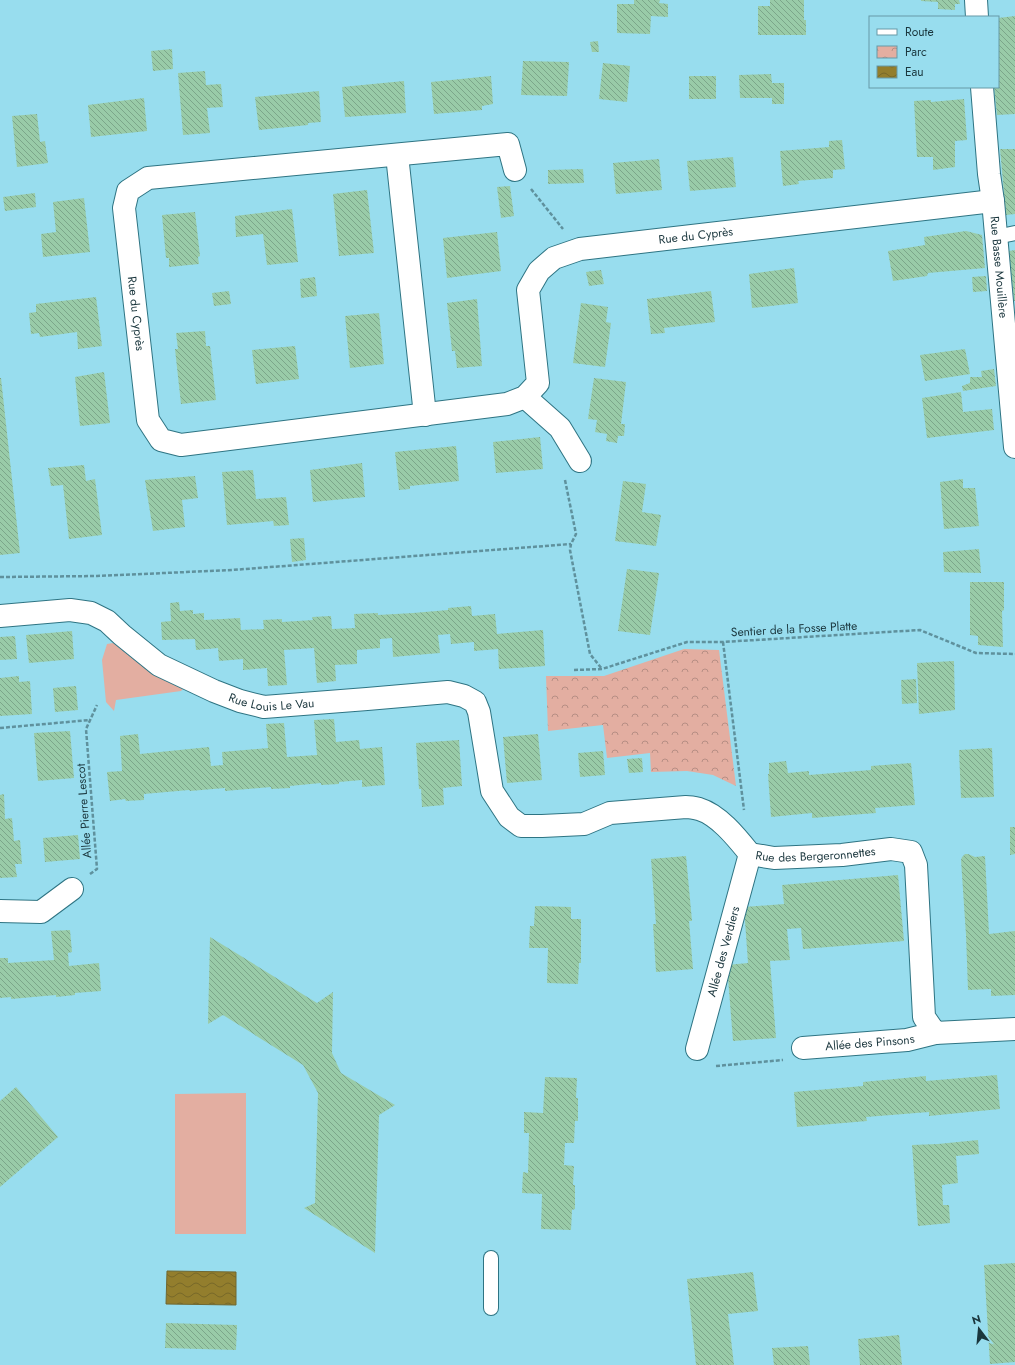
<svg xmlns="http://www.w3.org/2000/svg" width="1015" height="1365" font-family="Jost,sans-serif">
<defs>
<pattern id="park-crowns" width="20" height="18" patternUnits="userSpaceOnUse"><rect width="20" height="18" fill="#e3aea1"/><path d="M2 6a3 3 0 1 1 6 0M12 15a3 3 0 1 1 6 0" fill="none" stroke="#b78e84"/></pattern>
<pattern id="water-waves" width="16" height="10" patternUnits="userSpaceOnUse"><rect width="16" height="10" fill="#937e2d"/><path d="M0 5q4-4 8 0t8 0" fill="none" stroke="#776828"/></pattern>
<pattern id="building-back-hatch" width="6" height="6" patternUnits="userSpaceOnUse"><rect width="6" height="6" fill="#99cba8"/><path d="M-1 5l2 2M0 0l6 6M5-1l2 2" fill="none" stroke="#7ca68a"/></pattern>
</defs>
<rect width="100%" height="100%" fill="#98ddee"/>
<!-- green -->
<g fill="#e3aea1">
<path d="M 113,643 L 185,687 L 181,691 L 116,700 L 114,711 L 106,702 L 102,660 L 107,644 Z"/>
<path d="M 246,1093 L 246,1234 L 175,1234 L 175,1094 Z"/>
</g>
<!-- park -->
<path fill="url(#park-crowns)" d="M 684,649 L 719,650 L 736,786 L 713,775 L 687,771 L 651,772 L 650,753 L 607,758 L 603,725 L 548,731 L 546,676 L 604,676 Z"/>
<!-- water -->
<path fill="url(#water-waves)" stroke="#6f6832" d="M 167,1271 L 236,1272 L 236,1305 L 166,1304 Z"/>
<!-- building -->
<g fill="url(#building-back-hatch)">
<path d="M 634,0 L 660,0 L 659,3 L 668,4 L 668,17 L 651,16 L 650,34 L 617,33 L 617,4 L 634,4 Z"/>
<path d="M 770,0 L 804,0 L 804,20 L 806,20 L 806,35 L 758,35 L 758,6 L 770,6 Z"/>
<path d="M 921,0 L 959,0 L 960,4 L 955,4 L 955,10 L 938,9 L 938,2 L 921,1 Z"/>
<path d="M 1015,16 L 1015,114 L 997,115 L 994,87 L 998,87 L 998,18 Z"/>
<path d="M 598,41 L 599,52 L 592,52 L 590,42 Z"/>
<path d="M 172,49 L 173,69 L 153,71 L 151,51 Z"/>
<path d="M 523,61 L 569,62 L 567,96 L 521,95 Z"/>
<path d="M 603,63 L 630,66 L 627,102 L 599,99 Z"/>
<path d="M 205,71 L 206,85 L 221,84 L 223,107 L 207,108 L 210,133 L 183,135 L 178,73 Z"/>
<path d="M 771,74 L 772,83 L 784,83 L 784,104 L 772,104 L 772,98 L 740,98 L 739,75 Z"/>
<path d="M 491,76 L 493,104 L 482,106 L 482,110 L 434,114 L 431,82 Z"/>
<rect x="689" y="76" width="27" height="23"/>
<path d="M 404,81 L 406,113 L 345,117 L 342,87 Z"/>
<path d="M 319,91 L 321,122 L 308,123 L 308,125 L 259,130 L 255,97 Z"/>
<path d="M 144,98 L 147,131 L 91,137 L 88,105 Z"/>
<path d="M 964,99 L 967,140 L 955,141 L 955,167 L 933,170 L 933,157 L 917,157 L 914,101 L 931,100 L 931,102 Z"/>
<path d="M 37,114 L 40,142 L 45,141 L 48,163 L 17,167 L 12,116 Z"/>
<path d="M 842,140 L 845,169 L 833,170 L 833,178 L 798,181 L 799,184 L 783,186 L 780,151 L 829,147 L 829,141 Z"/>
<path d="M 1000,149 L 1015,149 L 1015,214 L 1006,215 Z"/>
<path d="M 733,157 L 736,187 L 690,191 L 687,161 Z"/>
<path d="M 659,159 L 662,190 L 616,194 L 613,163 Z"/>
<path d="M 583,169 L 584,183 L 548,184 L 548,170 Z"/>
<path d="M 510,186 L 514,216 L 501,218 L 497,187 Z"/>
<path d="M 367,190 L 374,253 L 339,256 L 333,194 Z"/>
<path d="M 35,193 L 36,207 L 5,211 L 3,197 Z"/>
<path d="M 84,198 L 90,252 L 43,257 L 41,234 L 56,232 L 53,202 Z"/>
<path d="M 292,209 L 298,262 L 267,265 L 263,234 L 236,237 L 235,216 Z"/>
<path d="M 195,212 L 200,256 L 198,257 L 199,264 L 169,267 L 169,258 L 166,258 L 162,215 Z"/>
<path d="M 966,231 L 982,235 L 985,268 L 928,273 L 927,276 L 893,281 L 888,251 L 925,245 L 924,237 Z"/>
<path d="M 497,232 L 501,271 L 447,278 L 443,238 Z"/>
<path d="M 1015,250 L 1015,301 L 1014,301 L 1009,251 Z"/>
<path d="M 794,268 L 798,303 L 752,308 L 749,274 Z"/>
<path d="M 601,270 L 604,284 L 589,286 L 586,272 Z"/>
<path d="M 986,276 L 987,291 L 973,292 L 972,277 Z"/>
<path d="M 315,277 L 317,296 L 301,298 L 300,279 Z"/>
<path d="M 229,291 L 231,304 L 214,306 L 212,293 Z"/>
<path d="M 711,291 L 715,322 L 664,328 L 665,333 L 651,334 L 647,299 Z"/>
<path d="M 96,297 L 102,346 L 78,349 L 77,332 L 40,337 L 39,333 L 31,334 L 29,313 L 36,312 L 36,304 Z"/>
<path d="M 477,299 L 482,366 L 457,368 L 455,351 L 452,351 L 447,303 Z"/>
<path d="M 581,303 L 608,307 L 606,322 L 611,323 L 605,367 L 573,363 Z"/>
<path d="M 379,313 L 384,364 L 350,368 L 345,316 Z"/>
<path d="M 205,331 L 206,346 L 210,346 L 216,400 L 181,404 L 175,349 L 178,349 L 176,333 Z"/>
<path d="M 295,346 L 299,379 L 256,384 L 252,350 Z"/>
<path d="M 965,349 L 970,374 L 925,381 L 920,355 Z"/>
<path d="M 994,369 L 996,386 L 963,391 L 962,386 L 970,383 L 970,377 L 982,377 L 981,371 Z"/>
<path d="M 104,372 L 110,423 L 80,426 L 75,377 Z"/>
<path d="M 0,378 L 1,378 L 20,553 L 0,555 Z"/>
<path d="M 594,378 L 626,382 L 621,424 L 625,424 L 624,436 L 618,436 L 617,443 L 606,441 L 607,434 L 595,432 L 597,420 L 588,419 Z"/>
<path d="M 961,392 L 963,412 L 992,409 L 994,430 L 927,438 L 922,398 Z"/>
<path d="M 540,437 L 543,469 L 496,473 L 493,442 Z"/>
<path d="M 456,446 L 459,481 L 410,486 L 410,489 L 399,490 L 395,452 Z"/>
<path d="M 362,463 L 365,497 L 313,502 L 310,470 Z"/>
<path d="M 84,465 L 86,481 L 95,479 L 102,535 L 69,539 L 63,485 L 51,486 L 48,468 Z"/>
<path d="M 253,470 L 256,499 L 286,497 L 289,525 L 274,526 L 273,521 L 227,525 L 222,472 Z"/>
<path d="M 195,476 L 198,498 L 182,500 L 185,527 L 153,531 L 145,480 Z"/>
<path d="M 963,479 L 963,488 L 975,488 L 979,526 L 944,529 L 940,482 Z"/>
<path d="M 623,481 L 646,484 L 642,512 L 661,515 L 656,546 L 615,541 Z"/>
<path d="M 304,538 L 306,560 L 292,562 L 290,539 Z"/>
<path d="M 979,549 L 981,573 L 944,572 L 943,552 Z"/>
<path d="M 627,569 L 659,573 L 650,635 L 618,631 Z"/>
<path d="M 970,582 L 1004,582 L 1004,610 L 1002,611 L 1003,647 L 978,645 L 978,636 L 970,635 Z"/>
<path d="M 179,602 L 180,611 L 193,610 L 193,614 L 204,613 L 204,620 L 240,618 L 241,630 L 264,629 L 263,620 L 282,619 L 282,622 L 313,620 L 312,617 L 331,616 L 332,629 L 355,628 L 354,614 L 378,613 L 378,615 L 413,613 L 448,610 L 448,608 L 471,606 L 472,616 L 495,614 L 497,634 L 543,630 L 545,666 L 499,669 L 498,649 L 474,651 L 474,642 L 451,644 L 450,634 L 438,635 L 440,653 L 416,655 L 393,657 L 392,638 L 380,639 L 380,648 L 357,650 L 357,664 L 335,665 L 336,681 L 317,683 L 314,648 L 284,650 L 287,685 L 268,686 L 267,668 L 243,670 L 243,659 L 219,661 L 218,648 L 196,650 L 195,639 L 162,640 L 161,622 L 171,621 L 170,603 Z"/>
<path d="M 72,631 L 74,659 L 29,663 L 26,635 Z"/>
<path d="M 15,636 L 17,659 L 0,660 L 0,637 Z"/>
<path d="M 954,661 L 955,710 L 919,714 L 917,663 Z"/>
<path d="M 19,676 L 19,682 L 30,681 L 32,714 L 0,716 L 0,678 Z"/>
<path d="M 916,679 L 917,703 L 902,704 L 901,680 Z"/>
<path d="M 76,686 L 78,710 L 55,712 L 53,688 Z"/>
<path d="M 334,719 L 336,742 L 359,740 L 360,749 L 382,747 L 385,785 L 362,787 L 362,780 L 339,782 L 339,784 L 321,785 L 321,783 L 290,786 L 290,788 L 271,789 L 271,787 L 225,791 L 225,788 L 190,791 L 189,790 L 144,794 L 144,800 L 126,801 L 125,799 L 110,801 L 107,772 L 122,771 L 120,736 L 138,734 L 140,754 L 209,747 L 211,766 L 223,765 L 222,752 L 268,748 L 266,724 L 284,723 L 287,757 L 317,755 L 314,720 Z"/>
<path d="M 70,731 L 74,778 L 38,781 L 34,733 Z"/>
<path d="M 538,734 L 542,780 L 507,783 L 503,737 Z"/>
<path d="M 459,740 L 462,786 L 443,788 L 444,805 L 422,807 L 421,789 L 419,789 L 416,743 Z"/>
<path d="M 992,748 L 994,797 L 961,798 L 959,750 Z"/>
<path d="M 603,751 L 605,775 L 580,777 L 578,753 Z"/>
<path d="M 642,758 L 643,772 L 629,773 L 627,759 Z"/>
<path d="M 786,761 L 788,773 L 809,771 L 809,775 L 871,770 L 871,766 L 911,763 L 915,805 L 875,808 L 876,813 L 812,818 L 812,813 L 771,817 L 768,774 L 769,774 L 769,763 Z"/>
<path d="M 4,794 L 5,819 L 12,818 L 14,841 L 20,840 L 22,864 L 15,864 L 17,877 L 0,878 L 0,795 Z"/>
<path d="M 1010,827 L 1015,827 L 1015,854 L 1010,855 Z"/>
<path d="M 78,835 L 80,859 L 45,862 L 43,838 Z"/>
<path d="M 965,854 L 968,854 L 975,857 L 985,856 L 989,934 L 1015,931 L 1015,995 L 991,996 L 991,989 L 968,990 L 966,935 L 961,860 L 962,857 Z"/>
<path d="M 686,856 L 692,921 L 689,921 L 693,969 L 656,972 L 653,924 L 656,924 L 651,859 Z"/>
<path d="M 898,875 L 904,941 L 803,949 L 801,928 L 787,929 L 790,960 L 770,961 L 776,1038 L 733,1041 L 727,965 L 748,963 L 744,907 L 784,904 L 782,885 Z"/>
<path d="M 535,906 L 571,907 L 571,919 L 581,919 L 581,963 L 579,963 L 578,984 L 547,983 L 548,948 L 529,948 L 530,926 L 534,926 Z"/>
<path d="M 70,930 L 72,952 L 68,953 L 69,966 L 99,963 L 101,991 L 75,993 L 75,995 L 56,997 L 56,995 L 11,999 L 11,997 L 0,998 L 0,958 L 8,958 L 8,963 L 54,960 L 51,931 Z"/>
<path d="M 210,937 L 317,1003 L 333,992 L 332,1053 L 341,1073 L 395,1105 L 379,1115 L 375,1253 L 304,1208 L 315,1203 L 318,1093 L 303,1065 L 223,1015 L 208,1024 Z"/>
<path d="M 997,1075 L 1000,1109 L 929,1116 L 929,1112 L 866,1117 L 867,1121 L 797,1127 L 794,1092 L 863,1086 L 863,1082 L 926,1076 L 926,1081 Z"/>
<path d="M 545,1077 L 577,1078 L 576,1098 L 578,1098 L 578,1121 L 575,1121 L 574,1143 L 565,1143 L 564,1165 L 574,1166 L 573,1185 L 575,1185 L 575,1209 L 572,1210 L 571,1230 L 541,1229 L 542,1194 L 522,1193 L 523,1172 L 528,1173 L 529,1133 L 524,1133 L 524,1112 L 543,1113 Z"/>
<path d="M 16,1087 L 58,1137 L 0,1187 L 0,1101 Z"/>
<path d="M 978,1140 L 979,1154 L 956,1156 L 958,1183 L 942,1185 L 943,1205 L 949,1205 L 950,1223 L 918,1226 L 912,1145 L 938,1144 Z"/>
<path d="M 1015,1263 L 1015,1362 L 990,1364 L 984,1265 Z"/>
<path d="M 753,1272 L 758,1311 L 728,1314 L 734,1365 L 696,1365 L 687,1279 Z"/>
<path d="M 166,1323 L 237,1325 L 236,1350 L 165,1348 Z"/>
<path d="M 899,1335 L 902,1365 L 860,1365 L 858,1339 Z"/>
<path d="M 808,1346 L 810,1365 L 774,1365 L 772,1348 Z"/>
</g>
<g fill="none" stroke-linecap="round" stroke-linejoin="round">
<defs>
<g id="service">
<path d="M 996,237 L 1015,233"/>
<path d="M 491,1308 L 491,1258"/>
</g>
<g id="minor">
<path d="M 976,0 L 977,17"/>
<path id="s1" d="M 982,87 L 989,174 L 993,201 L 1015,447"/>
<path d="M 397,155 L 425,415"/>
<path id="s2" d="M 515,170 L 508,144 L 148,178 L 128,191 L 124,208 L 148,420 L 161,440 L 181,445 L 507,404 L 525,397 L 538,383 L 528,290 L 539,271 L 554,258 L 580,249 L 993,201"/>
<path d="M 525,397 L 560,428 L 580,461"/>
<path id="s3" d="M 0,616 L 70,610 L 91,613 L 107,621 L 122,635 L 159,665 L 214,691 L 240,701 L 264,707 L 367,699 L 448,692 L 464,696 L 475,702 L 479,712 L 492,791 L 509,817 L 521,826 L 542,826 L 584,824 L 610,813 L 686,807 C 690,807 695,808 699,809 C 719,815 737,838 750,854 L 774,858 L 842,855 L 891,849 L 911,852 L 916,865 L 924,1017 L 935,1033 L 1015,1029"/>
<path d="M 0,911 L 41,912 L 72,889"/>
<path id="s4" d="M 803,1048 L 907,1040 L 935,1033"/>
<path id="s5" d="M 697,1049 L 750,854"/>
</g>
</defs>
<!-- service casing -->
<use href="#service" stroke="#2e7483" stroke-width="16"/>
<!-- minor casing -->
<use href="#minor" stroke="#2e7483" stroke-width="24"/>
<!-- path -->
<g stroke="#5f919d" stroke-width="2.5" stroke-dasharray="4 2" stroke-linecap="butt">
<path d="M 531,189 L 563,229"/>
<path d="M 565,480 L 576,534 L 571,544 L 570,550 L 590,654 L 602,669"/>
<path d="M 0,577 L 97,576 L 232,570 L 571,544"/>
<path d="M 723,642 L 744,810"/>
<path d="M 574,670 L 602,669 L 687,642 L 723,642 L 920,630 L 976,653 L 1015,654"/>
<path d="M 0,728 L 90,720"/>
<path d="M 90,874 L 97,869 L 86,729 L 97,705"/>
<path d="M 716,1066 L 783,1060"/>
</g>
<!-- service -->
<use href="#service" stroke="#fff" stroke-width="14"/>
<!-- minor -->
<use href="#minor" stroke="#fff" stroke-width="22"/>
</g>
<g text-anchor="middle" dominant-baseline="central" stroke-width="3" stroke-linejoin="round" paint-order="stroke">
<!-- street labels -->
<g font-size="12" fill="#1a363d" stroke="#98ddee">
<text stroke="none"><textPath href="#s2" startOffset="1334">Rue du Cyprès</textPath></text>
<text stroke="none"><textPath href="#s1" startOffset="181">Rue Basse Mouillère</textPath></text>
<text stroke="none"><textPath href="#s2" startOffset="536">Rue du Cyprès</textPath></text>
<text transform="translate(794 629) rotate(-3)">Sentier de la Fosse Platte</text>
<text stroke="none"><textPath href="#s3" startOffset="298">Rue Louis Le Vau</textPath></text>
<text transform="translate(84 811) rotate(-94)">Allée Pierre Lescot</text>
<text stroke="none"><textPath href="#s3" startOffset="957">Rue des Bergeronnettes</textPath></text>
<text stroke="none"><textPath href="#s5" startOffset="101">Allée des Verdiers</textPath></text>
<text stroke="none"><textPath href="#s4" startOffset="67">Allée des Pinsons</textPath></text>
</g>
</g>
<!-- legend -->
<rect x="869" y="16" width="130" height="72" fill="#98ddee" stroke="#669aa7"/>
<rect x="877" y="29" width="20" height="6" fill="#ffffff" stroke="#669aa7"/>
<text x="905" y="36" font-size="12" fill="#1a363d">Route</text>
<rect x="877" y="46" width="20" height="12" fill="url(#park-crowns)" stroke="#669aa7"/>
<text x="905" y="56" font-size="12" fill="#1a363d">Parc</text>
<rect x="877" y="66" width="20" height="12" fill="url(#water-waves)" stroke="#669aa7"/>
<text x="905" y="76" font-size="12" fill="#1a363d">Eau</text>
<!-- north arrow -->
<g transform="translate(979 1329) rotate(344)" stroke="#98ddee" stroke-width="3" paint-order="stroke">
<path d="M0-3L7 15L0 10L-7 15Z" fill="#1a363d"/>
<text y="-6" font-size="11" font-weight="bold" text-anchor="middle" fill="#1a363d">N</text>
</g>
</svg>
